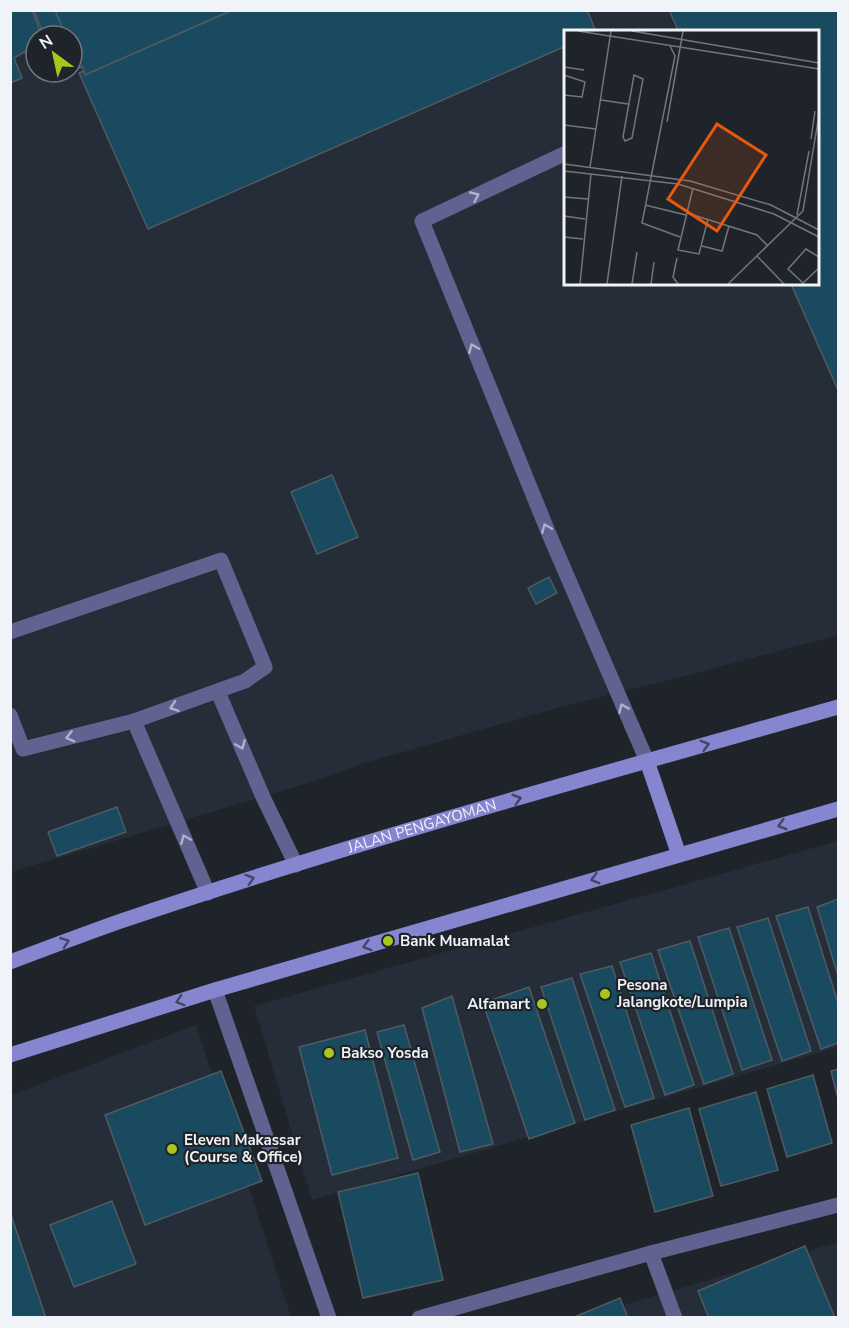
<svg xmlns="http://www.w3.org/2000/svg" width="849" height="1328" font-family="'Nunito Sans',sans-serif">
<rect width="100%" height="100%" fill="#1f242a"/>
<!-- built -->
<g fill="#252d39" fill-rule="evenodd">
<path d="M 11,11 L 838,11 L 838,635 L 689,675 L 564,706 L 364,763 L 315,781 L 11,872 ZM 566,32 L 818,32 L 818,284 L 566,284 ZM 36,36 L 72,36 L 72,72 L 36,72 Z"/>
<path d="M 838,841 L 838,1047 L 312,1200 L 254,1006 Z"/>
<path d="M 196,1025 L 291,1317 L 11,1318 L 11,1095 Z"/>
<path d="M 838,1242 L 838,1317 L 583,1317 Z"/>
</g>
<!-- building -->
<g fill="#1a4a5f" stroke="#515a5f" stroke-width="1.5">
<path d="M 10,10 L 32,10 L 42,36 L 36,36 L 36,45 L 14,58 L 22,78 L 10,83 Z"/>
<path d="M 34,10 L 55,10 L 62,26 L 44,36 Z"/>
<path d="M 55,10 L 209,10 L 80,68 L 72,48 L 72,36 L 67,36 Z"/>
<path d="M 55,10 L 233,10 L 85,75 L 82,66 L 80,68 L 72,49 L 72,36 L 66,36 Z"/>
<path d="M 233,10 L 587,10 L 596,32 L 566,32 L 566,46 L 148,229 L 79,73 L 84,71 L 85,75 Z"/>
<path d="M 669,10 L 838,10 L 838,390 L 791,284 L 818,284 L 818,32 L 679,32 Z"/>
<path d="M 332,475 L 358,537 L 317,554 L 291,492 Z"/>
<path d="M 549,577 L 557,593 L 536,604 L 528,588 Z"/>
<path d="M 117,807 L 126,832 L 57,856 L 48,832 Z"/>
<path d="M 838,899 L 838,976 L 817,907 Z"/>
<path d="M 808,907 L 838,1003 L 838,1043 L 821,1049 L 776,916 Z"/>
<path d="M 768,918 L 811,1051 L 782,1061 L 737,927 Z"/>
<path d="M 729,928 L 772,1060 L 742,1070 L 698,937 Z"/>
<path d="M 690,941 L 733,1074 L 704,1084 L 658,950 Z"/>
<path d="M 651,953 L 694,1085 L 665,1095 L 620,962 Z"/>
<path d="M 612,966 L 654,1098 L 625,1107 L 580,974 Z"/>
<path d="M 572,978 L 615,1110 L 585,1120 L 541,987 Z"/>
<path d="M 529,987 L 575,1123 L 529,1139 L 483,1003 Z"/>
<path d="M 452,996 L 493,1144 L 460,1152 L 422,1008 Z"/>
<path d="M 404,1025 L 440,1152 L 413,1160 L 377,1032 Z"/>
<path d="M 365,1030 L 398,1158 L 332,1175 L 299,1047 Z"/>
<path d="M 838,1069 L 838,1099 L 831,1071 Z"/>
<path d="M 221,1071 L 262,1181 L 145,1225 L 105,1115 Z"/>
<path d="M 813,1075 L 832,1143 L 787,1157 L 767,1089 Z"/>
<path d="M 756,1092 L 778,1170 L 721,1186 L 699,1109 Z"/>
<path d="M 689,1108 L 713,1196 L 655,1212 L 631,1125 Z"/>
<path d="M 418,1173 L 443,1280 L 363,1298 L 338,1192 Z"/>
<path d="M 112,1201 L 136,1264 L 74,1287 L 50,1225 Z"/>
<path d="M 10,1212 L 46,1318 L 10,1318 Z"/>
<path d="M 805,1246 L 835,1318 L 709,1318 L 698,1291 Z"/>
<path d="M 620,1298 L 628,1318 L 572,1318 Z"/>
</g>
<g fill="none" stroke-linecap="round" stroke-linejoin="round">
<!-- lane -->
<g stroke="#626291" stroke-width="15">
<path d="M 566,153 L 422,221 L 549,534 L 647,761"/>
<path d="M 10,632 L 221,560 L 265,667 L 245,681 L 134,721"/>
<path d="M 218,692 L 263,797 L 296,865"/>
<path d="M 10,715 L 23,749 L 134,721 L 208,893"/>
</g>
<!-- street -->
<g stroke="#626291" stroke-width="15">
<path d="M 215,990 L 329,1318"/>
<path d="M 651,1253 L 675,1318"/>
<path d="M 419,1318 L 651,1253 L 838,1205"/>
</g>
<!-- secondary -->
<g stroke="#8685d0" stroke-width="15">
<path d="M 647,761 L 679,855"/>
<path id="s1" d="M 10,962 C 47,948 84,934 121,921 C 357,841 598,775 838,707"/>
<path d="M 10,1055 L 215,990 L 838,809"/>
</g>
</g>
<!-- one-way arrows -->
<defs><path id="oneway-chevron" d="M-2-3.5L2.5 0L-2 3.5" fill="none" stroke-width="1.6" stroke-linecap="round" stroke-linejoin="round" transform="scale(1.5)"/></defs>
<g stroke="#b0b2ca">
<use href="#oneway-chevron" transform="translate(475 196) rotate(-25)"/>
<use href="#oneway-chevron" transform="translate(473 348) rotate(-112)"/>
<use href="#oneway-chevron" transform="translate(546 528) rotate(-112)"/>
<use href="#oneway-chevron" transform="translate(174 707) rotate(161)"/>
<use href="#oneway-chevron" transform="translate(623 708) rotate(-113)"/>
<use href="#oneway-chevron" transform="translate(70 737) rotate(166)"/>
<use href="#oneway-chevron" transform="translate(241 745) rotate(67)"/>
<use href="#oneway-chevron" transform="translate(185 839) rotate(-113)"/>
</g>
<g stroke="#434664">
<use href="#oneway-chevron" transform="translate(705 745) rotate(-16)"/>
<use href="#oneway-chevron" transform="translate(517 799) rotate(-16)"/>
<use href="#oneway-chevron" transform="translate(782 825) rotate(164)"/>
<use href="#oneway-chevron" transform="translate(250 879) rotate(-18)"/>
<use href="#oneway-chevron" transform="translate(595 879) rotate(164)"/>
<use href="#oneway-chevron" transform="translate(65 942) rotate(-20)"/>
<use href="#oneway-chevron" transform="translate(367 946) rotate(164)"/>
<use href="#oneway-chevron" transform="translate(180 1001) rotate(162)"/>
</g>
<!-- markers -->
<g fill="#a7c71e" stroke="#1f242a" stroke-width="2">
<circle cx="388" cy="941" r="6"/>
<circle cx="605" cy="994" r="6"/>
<circle cx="542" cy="1004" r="6"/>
<circle cx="329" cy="1053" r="6"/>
<circle cx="172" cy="1149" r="6"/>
</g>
<g text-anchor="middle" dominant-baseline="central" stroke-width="4.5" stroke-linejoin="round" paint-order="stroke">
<!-- street labels -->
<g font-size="15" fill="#f0f4f8" stroke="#1f242a">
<text stroke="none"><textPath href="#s1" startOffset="434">JALAN PENGAYOMAN</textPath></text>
</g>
<!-- poi labels -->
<g font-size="15" font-weight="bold" fill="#f0f4f8" stroke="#1f242a" text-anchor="start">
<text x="400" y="941">Bank Muamalat</text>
<text x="617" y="985">Pesona<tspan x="617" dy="17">Jalangkote/Lumpia</tspan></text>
<text x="530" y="1004" text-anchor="end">Alfamart</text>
<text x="341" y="1053">Bakso Yosda</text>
<text x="184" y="1140">Eleven Makassar<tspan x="184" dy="17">(Course &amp; Office)</tspan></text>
</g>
</g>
<!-- overview -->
<g transform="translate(564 30)">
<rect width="255" height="255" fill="#1f242a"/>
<path fill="none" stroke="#73777c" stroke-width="1.5" d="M 14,1 L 255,39M 68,1 L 255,33M 106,16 L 111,26 L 78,193 L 116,207M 0,37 L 20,40M 0,45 L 21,52 L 18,67 L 0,65M 70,45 L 79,49 L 68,108 L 61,111 L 59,107 ZM 37,70 L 64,74M 103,92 L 119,1M 0,95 L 32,99M 247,109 L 251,81M 0,134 L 126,151 L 207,175 L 255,200M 26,137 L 47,1M 0,141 L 114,154 L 210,184 L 255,207M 129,158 L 114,220 L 135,224 L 144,189M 0,167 L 24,169M 81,175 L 122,185M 123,183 L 193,205 L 204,216M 233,185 L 245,121M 0,186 L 21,189M 0,207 L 19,209M 138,216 L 158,221 L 165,196M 193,226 L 220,254M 113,228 L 109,247 L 114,254M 239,253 L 224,239 L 242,219 L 255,227M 16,254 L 27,144M 43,254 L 58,146M 68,254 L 73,222M 87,254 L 90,232M 164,254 L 239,181 L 255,85M 238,254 L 255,238"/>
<path fill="#e8590c" fill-opacity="0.15" stroke="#e8590c" stroke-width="3" d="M 153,94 L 202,125 L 153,201 L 104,169 Z"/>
<rect width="255" height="255" fill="none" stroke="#f0f4f8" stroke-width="3"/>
</g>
<!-- border -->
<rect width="849" height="1328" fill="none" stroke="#f0f4f8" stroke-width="24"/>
<!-- north arrow -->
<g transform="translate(54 54) rotate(327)"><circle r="28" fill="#1f242a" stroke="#73777c" stroke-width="1.5"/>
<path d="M0-4.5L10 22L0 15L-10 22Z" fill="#a7c71e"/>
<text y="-9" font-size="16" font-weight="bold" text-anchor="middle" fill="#f0f4f8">N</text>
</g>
</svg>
